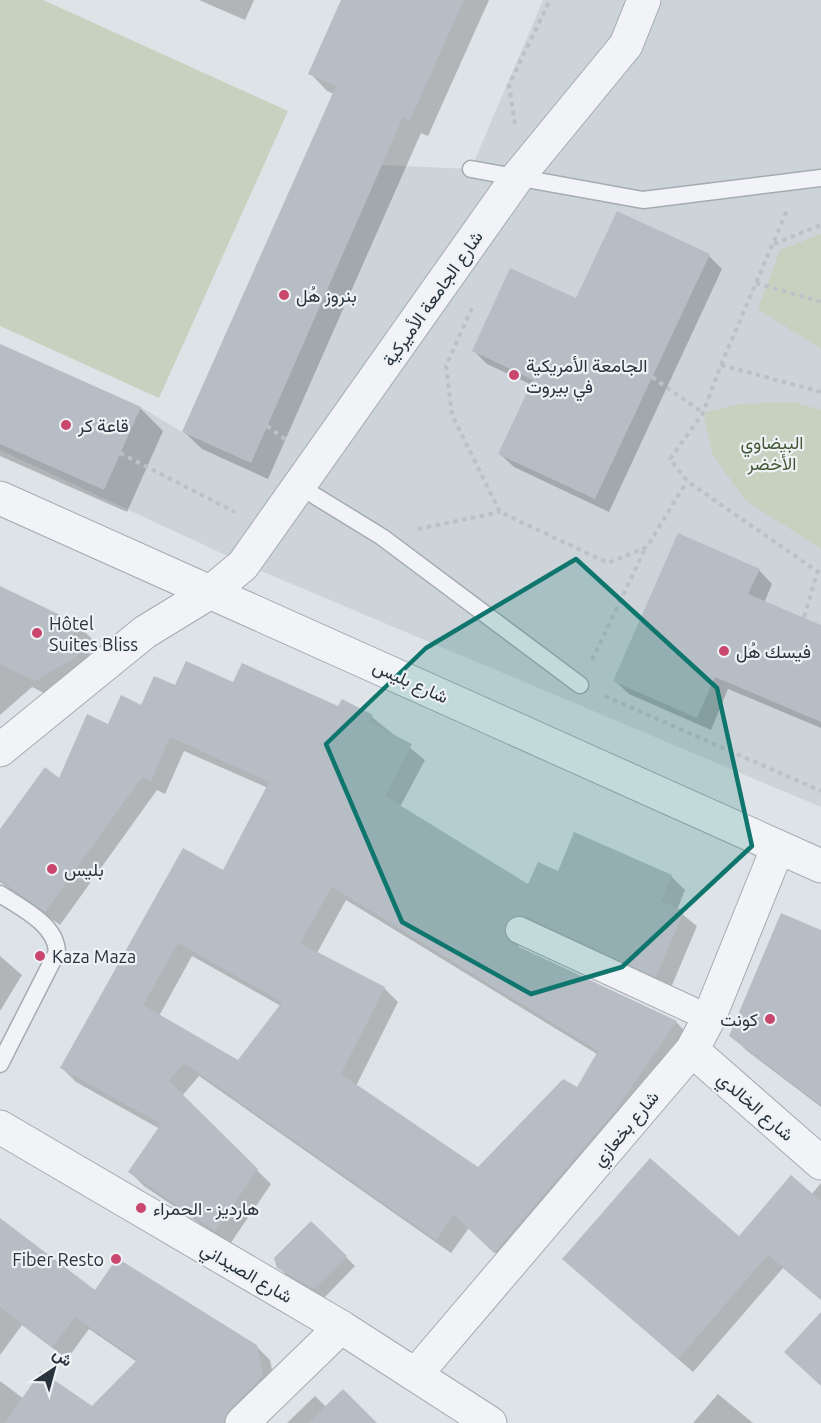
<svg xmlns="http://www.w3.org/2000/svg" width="821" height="1423" font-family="Ubuntu,Vazirmatn,sans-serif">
<rect width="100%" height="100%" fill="#dee3e7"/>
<!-- built -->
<path fill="#ccd3d9" d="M 543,0 L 821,0 L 821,807 L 249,566 L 0,450 L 0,344 L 141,407 L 182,432 L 315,134 L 382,165 L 471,169 Z"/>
<!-- green -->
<g fill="#c7d1c0">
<path d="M 0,0 L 43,0 L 288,111 L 159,398 L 0,326 Z"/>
<path d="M 821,234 L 821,349 L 758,309 L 780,250 Z"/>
<path d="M 792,402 L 821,410 L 821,549 L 745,500 L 713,455 L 703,413 L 740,404 Z"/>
</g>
<!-- shadow -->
<g fill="#0003" fill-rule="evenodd">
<path d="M 199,0 L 254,0 L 245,20 Z"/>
<path d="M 342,0 L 489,0 L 428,136 L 421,133 L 268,479 L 202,449 L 184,432 L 334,94 L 327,91 L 310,73 Z"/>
<path d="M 709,256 L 722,269 L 609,512 L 514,467 L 500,454 L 532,385 L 487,364 L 473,350 L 577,300 Z"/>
<path d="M 0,346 L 140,408 L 163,431 L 127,512 L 0,456 Z"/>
<path d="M 759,570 L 772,584 L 764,603 L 821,628 L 821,728 L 728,689 L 711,730 L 629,694 L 615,681 Z"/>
<path d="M 0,588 L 78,625 L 95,642 L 86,661 L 54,698 L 32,687 L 0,715 Z"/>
<path d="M 234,684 L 372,717 L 425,760 L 400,807 L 529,886 L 558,873 L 671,876 L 685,890 L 677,910 L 697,926 L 670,990 L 520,938 L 518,948 L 676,1022 L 690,1036 L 509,1266 L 469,1228 L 451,1253 L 199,1076 L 182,1096 L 271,1184 L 230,1244 L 144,1186 L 130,1172 L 160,1129 L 76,1082 L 62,1068 L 224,872 L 268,788 L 184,751 L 165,794 L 157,790 L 60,925 L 0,882 L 0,832 L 60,780 L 109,726 L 175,687 ZM 346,900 L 597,1054 L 578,1089 L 478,1169 L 356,1086 L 398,1002 L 384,988 L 317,953 ZM 192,956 L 281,1006 L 239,1062 L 159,1016 Z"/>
<path d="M 821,931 L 821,1107 L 746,1050 L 731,1035 Z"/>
<path d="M 0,956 L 22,975 L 0,1011 Z"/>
<path d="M 821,1183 L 821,1300 L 783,1268 L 693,1372 L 579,1273 L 739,1238 L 811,1195 Z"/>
<path d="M 0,1220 L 96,1292 L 256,1346 L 270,1360 L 276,1390 L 245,1423 L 0,1423 L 0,1381 L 24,1399 L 93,1408 L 137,1362 L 89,1329 L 67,1359 L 22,1325 L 0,1355 Z"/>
<path d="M 311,1223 L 355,1266 L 324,1298 L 288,1277 L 279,1267 Z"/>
<path d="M 718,1394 L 753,1423 L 693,1423 Z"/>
<path d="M 315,1396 L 326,1407 L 375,1423 L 287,1423 Z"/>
</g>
<!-- building -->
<g fill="#b6bdc4" fill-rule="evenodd">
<path d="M 341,0 L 464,0 L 410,120 L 403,117 L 251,463 L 182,432 L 336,86 L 308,74 Z"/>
<path d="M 617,211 L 710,254 L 595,499 L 498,454 L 533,380 L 472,351 L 510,268 L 576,298 Z"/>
<path d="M 0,344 L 141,407 L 104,490 L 0,444 Z"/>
<path d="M 678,533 L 760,569 L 748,594 L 821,625 L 821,722 L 715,677 L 697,718 L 613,681 Z"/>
<path d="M 0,586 L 79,624 L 70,642 L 78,656 L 35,681 L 0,664 Z"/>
<path d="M 186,661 L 233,682 L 242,663 L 338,706 L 342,699 L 373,715 L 369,722 L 412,744 L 385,796 L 528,884 L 538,862 L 558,871 L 574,832 L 672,875 L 661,901 L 684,911 L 656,977 L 525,916 L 511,917 L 505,924 L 506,938 L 513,944 L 677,1021 L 616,1110 L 494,1253 L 454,1215 L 436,1240 L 184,1063 L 169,1081 L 258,1169 L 215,1231 L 128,1172 L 161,1124 L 60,1068 L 183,848 L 223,870 L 269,782 L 170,737 L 151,781 L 142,777 L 45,912 L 0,880 L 0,829 L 45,767 L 59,778 L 87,714 L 108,724 L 121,695 L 141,705 L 154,676 L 175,685 ZM 332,887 L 598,1051 L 577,1087 L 563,1079 L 478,1167 L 341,1074 L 385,987 L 300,943 ZM 178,943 L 282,1002 L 238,1060 L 143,1005 Z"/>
<path d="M 781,913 L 821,930 L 821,1105 L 729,1036 Z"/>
<path d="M 650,1158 L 739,1236 L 791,1175 L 821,1201 L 821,1299 L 768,1255 L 678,1359 L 562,1259 Z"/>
<path d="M 0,1218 L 95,1290 L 117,1258 L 257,1345 L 263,1376 L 229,1410 L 224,1423 L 5,1423 L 41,1371 L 92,1406 L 137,1360 L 75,1317 L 52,1347 L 0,1307 Z"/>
<path d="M 311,1221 L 347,1256 L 314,1289 L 277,1268 L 274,1258 Z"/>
<path d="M 821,1312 L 821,1386 L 784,1352 Z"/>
<path d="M 343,1389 L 377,1423 L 308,1423 Z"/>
</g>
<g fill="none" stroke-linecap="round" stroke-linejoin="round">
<defs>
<g id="service">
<path d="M 471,169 L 643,200 L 821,178"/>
<path d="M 299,486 L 382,537 L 580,685"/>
<path d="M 0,894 C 21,908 56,924 57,952 L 0,1064"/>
</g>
<path id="pedestrian" d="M 519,930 L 709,1018"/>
<g id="minor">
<path d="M 0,750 L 145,632 L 212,591 L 243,565 L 516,179 L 626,45 L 644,0"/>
<path d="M 692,1050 L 821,1163"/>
<path d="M 416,1374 L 692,1050 L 709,1018 L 778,847"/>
<path d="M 242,1423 L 341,1327"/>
</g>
<g id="tertiary">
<path d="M 0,498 L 821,866"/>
<path d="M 0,1127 L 341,1327 L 490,1423"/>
</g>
</defs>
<!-- service casing -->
<use href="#service" stroke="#a4abb1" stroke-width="19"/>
<!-- pedestrian casing -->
<use href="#pedestrian" stroke="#a4abb1" stroke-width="28"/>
<!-- minor casing -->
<use href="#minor" stroke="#a4abb1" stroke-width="35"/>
<!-- tertiary casing -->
<use href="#tertiary" stroke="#a4abb1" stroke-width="35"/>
<!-- path -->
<g stroke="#bdc1c6" stroke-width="4" stroke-dasharray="4.5 4.5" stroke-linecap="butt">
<path d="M 515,124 L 509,85 L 550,0"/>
<path d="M 774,244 L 821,225"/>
<path d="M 756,283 L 821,302"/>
<path d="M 472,308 L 446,366 L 452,415 L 500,512 L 608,563 L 647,547 L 687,481"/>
<path d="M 721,365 L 788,208"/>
<path d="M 652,377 L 703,413"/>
<path d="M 821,392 L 721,365 L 703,413 L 670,459 L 687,481 L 821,574"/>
<path d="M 267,426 L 289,442"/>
<path d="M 120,453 L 235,512"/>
<path d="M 418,529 L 500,512"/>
<path d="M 804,617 L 817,573"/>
<path d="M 592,660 L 646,547"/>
<path d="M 605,696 L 821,791"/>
</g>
<!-- service -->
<use href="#service" stroke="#f1f3f6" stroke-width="16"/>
<!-- pedestrian -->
<use href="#pedestrian" stroke="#f1f3f6" stroke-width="26"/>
<!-- minor -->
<use href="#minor" stroke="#f1f3f6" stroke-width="33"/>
<!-- tertiary -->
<use href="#tertiary" stroke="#f1f3f6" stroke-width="33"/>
</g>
<!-- marked area -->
<path fill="#0f766e" fill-opacity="0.2" stroke="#0f766e" stroke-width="4.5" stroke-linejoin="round" d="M 576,559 L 717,688 L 752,846 L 622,967 L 531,994 L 402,922 L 326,744 L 426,648 Z"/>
<!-- markers -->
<g fill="#c9476d" stroke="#eef2f5" stroke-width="2">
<circle cx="284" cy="295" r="6"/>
<circle cx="514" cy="375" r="6"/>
<circle cx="66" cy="425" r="6"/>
<circle cx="37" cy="633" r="6"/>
<circle cx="724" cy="651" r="6"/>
<circle cx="52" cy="869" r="6"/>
<circle cx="40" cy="956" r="6"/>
<circle cx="770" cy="1019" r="6"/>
<circle cx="141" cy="1208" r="6"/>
<circle cx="116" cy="1259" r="6"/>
</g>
<g text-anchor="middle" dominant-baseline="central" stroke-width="4.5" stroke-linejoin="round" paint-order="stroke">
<!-- poi labels -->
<g font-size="18" fill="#28333e" stroke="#eef2f5" text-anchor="start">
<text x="296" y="295">بنروز هُل</text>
<text x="526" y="365">الجامعة الأمريكية<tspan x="526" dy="21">في بيروت</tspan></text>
<text x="78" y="425">قاعة كر</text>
<text x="49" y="623">Hôtel<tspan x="49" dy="21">Suites Bliss</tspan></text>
<text x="736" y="651">فيسك هُل</text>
<text x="64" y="869">بليس</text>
<text x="52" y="956">Kaza Maza</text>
<text x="758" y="1019" text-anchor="end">كونت</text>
<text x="153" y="1208">هارديز - الحمراء</text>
<text x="104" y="1259" text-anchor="end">Fiber Resto</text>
</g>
<!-- street labels -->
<g font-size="18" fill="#28333e" stroke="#eef2f5">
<text transform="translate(432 298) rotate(-55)">شارع الجامعة الأميركية</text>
<text transform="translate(411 681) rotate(24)">شارع بليس</text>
<text transform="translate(756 1106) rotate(41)">شارع الخالدي</text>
<text transform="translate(625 1128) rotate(-50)">شارع بخعازي</text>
<text transform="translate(247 1272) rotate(30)">شارع الصيداني</text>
</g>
<!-- park labels -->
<g font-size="18" fill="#425936" stroke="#eef2f5">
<text x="772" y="442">البيضاوي<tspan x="772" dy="21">الأخضر</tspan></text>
</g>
</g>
<!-- north arrow -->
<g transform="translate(54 1369) rotate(36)" stroke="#eef2f5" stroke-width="4.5" paint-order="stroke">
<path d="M0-4.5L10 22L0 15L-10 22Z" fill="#28333e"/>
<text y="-9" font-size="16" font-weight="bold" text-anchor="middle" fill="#28333e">ش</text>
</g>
</svg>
